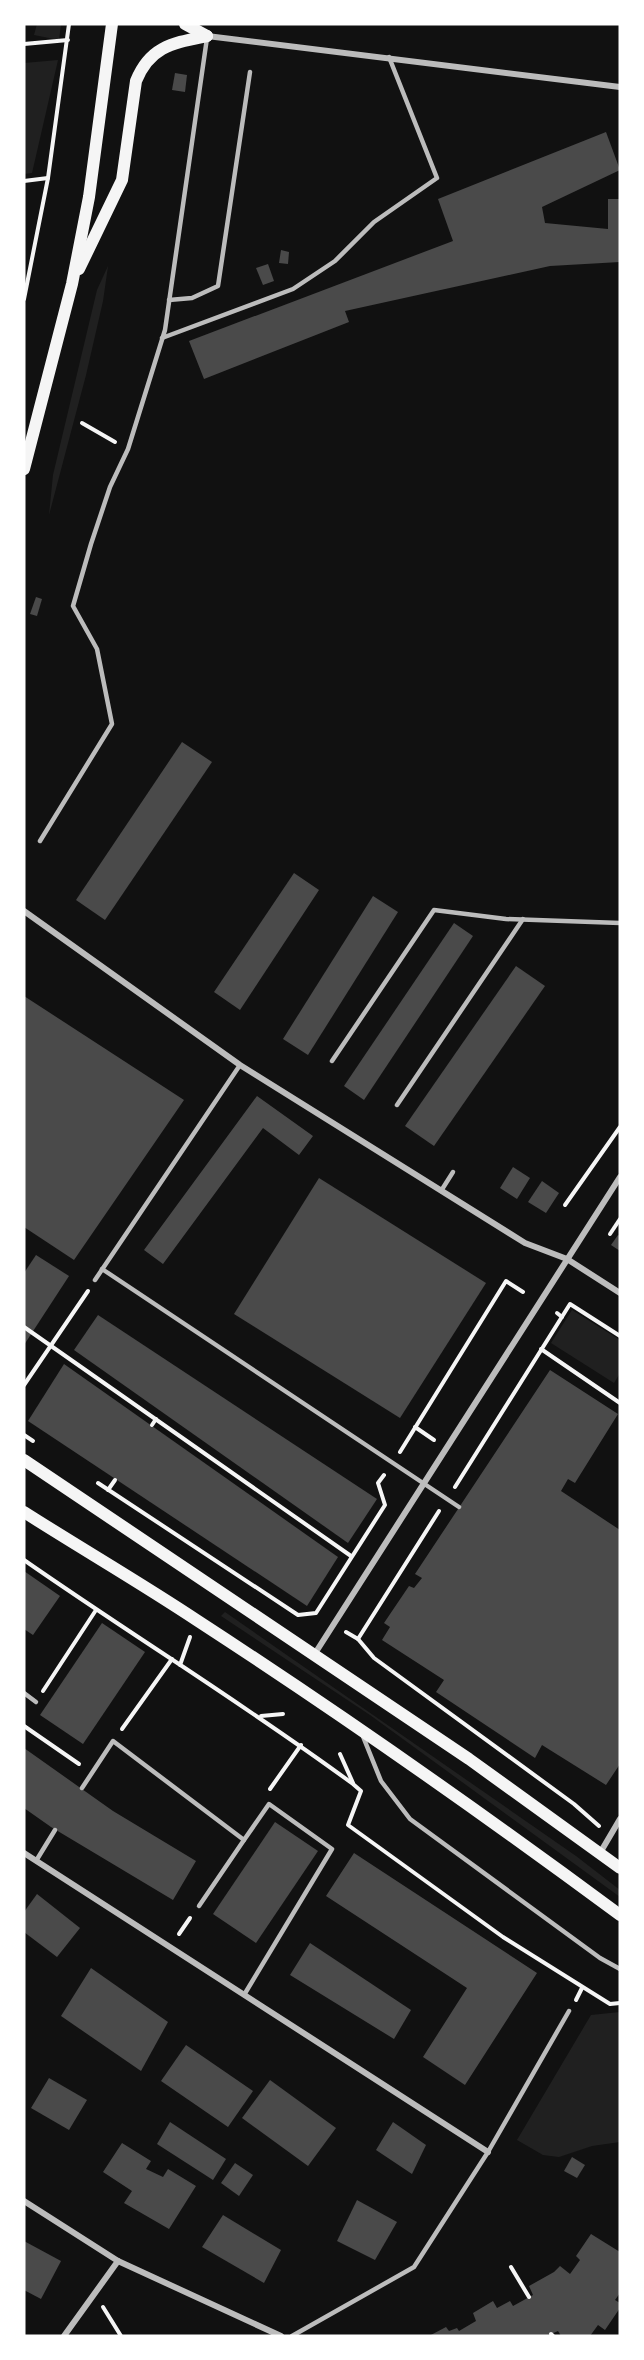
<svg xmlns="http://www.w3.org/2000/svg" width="644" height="2360" font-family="Literata,serif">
<rect width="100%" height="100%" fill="#111"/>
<!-- green -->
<g fill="#202020">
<path d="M 37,24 L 61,24 L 59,40 L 34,35 Z"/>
<path d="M 58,60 L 32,173 L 24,174 L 24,63 Z"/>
<path d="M 108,266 L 103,301 L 86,375 L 49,515 L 53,475 L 97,290 Z"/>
<path d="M 572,1310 L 620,1340 L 620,1373 L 614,1383 L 551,1343 Z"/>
<path d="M 225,1612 L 576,1856 L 620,1890 L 620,1897 L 370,1715 L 221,1616 Z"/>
<path d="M 620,2012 L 620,2142 L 592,2146 L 559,2157 L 543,2155 L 517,2140 L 591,2015 Z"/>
</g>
<!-- building -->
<g fill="#4a4a4a">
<path d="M 175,73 L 187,75 L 185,92 L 172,90 Z"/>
<path d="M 606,132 L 620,170 L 542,207 L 545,223 L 608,229 L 608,199 L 620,199 L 620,262 L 550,266 L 345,311 L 349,322 L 204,379 L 189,341 L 453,241 L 438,199 Z"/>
<path d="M 281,250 L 289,252 L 288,264 L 279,263 Z"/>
<path d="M 268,264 L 274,281 L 263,285 L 256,268 Z"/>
<path d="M 36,597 L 42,599 L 37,616 L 30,614 Z"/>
<path d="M 182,742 L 212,762 L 105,920 L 76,900 Z"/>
<path d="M 294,873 L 319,890 L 240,1010 L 214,992 Z"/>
<path d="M 373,896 L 398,912 L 308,1055 L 283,1039 Z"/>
<path d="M 454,923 L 473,936 L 364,1100 L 344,1086 Z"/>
<path d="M 516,966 L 545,986 L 434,1146 L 405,1126 Z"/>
<path d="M 24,996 L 184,1100 L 74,1260 L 24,1227 Z"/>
<path d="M 257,1096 L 313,1136 L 299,1155 L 263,1128 L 163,1264 L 144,1250 Z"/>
<path d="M 513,1167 L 530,1178 L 517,1199 L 500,1188 Z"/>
<path d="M 319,1178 L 486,1283 L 400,1418 L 234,1314 Z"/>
<path d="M 542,1181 L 559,1193 L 546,1213 L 528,1202 Z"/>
<path d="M 618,1235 L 620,1236 L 620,1251 L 611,1245 Z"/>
<path d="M 36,1255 L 69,1276 L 24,1345 L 24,1273 Z"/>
<path d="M 98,1315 L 377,1499 L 348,1543 L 74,1350 Z"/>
<path d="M 64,1364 L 338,1557 L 307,1606 L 28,1421 Z"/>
<path d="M 550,1370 L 618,1414 L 575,1483 L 568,1479 L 561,1491 L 620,1530 L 620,1764 L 606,1785 L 542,1745 L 535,1758 L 436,1692 L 444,1680 L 382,1640 L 390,1627 L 384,1623 L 409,1586 L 414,1588 L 422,1578 L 415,1574 Z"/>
<path d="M 24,1571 L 60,1596 L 33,1635 L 24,1629 Z"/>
<path d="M 102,1623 L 145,1652 L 83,1744 L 40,1715 Z"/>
<path d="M 24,1748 L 113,1811 L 196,1861 L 173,1900 L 51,1827 L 24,1808 Z"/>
<path d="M 275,1822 L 318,1851 L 256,1943 L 213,1914 Z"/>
<path d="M 354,1853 L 537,1973 L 465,2085 L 423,2057 L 467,1988 L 326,1896 Z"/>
<path d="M 37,1894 L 80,1928 L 57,1957 L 24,1932 L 24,1912 Z"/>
<path d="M 310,1943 L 411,2010 L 394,2039 L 290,1975 Z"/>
<path d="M 91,1968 L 168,2022 L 141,2071 L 61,2016 Z"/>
<path d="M 186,2045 L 253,2091 L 228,2127 L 161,2081 Z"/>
<path d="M 49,2078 L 87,2100 L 69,2130 L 31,2108 Z"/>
<path d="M 270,2080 L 336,2128 L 308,2166 L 242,2118 Z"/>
<path d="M 170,2122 L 226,2159 L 213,2180 L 157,2144 Z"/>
<path d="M 393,2122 L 426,2145 L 412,2174 L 376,2150 Z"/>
<path d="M 122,2143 L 151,2161 L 146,2169 L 163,2177 L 168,2169 L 196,2186 L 169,2229 L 124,2203 L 132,2191 L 103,2172 Z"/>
<path d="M 572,2157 L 585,2165 L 577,2178 L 564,2171 Z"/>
<path d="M 235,2163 L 253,2175 L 239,2196 L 221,2183 Z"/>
<path d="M 357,2200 L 397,2222 L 375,2260 L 337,2241 Z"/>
<path d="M 223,2215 L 281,2250 L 264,2283 L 202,2247 Z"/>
<path d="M 591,2234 L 620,2252 L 620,2293 L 615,2300 L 620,2303 L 620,2308 L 605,2330 L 598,2325 L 590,2336 L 561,2336 L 558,2331 L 547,2336 L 429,2336 L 446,2327 L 449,2331 L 457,2328 L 459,2331 L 476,2321 L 473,2313 L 493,2301 L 497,2308 L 510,2301 L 513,2306 L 533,2295 L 529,2286 L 554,2272 L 560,2266 L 570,2274 L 580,2260 L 576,2256 Z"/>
<path d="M 24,2241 L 61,2261 L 41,2299 L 24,2290 Z"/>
</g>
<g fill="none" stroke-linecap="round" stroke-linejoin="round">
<!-- path -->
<g stroke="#f5f5f5" stroke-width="4">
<path d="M 24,44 L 68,40"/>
<path d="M 24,181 L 48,178"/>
<path d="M 24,299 L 48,178 L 69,24"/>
<path d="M 82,423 L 115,442"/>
<path d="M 565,1205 L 620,1127"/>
<path d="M 610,1234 L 620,1219"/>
<path d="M 557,1313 L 562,1317"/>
<path d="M 24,1327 L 351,1556"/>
<path d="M 541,1349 L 620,1403"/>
<path d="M 24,1385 L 88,1291"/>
<path d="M 152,1425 L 156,1419"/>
<path d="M 415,1427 L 434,1440"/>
<path d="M 24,1435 L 33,1441"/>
<path d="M 400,1452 L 506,1281 L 523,1292"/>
<path d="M 98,1483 L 298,1615 L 316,1613 L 385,1505 L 378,1483 L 384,1475"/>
<path d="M 455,1487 L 570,1304 L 620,1336"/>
<path d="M 108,1490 L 115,1480"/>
<path d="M 24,1560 C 133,1636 246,1705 353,1784 L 361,1791 L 348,1825 L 503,1937 L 610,2004 L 620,2003"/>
<path d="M 346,1632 L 358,1639 L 374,1658 L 574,1804 L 599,1826"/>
<path d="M 358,1639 L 439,1511"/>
<path d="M 180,1665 L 190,1637"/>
<path d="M 43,1691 L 96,1610"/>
<path d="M 261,1716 L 283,1714"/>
<path d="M 24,1726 L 79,1764"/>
<path d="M 122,1729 L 172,1659"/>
<path d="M 340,1754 L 353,1783"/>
<path d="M 270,1789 L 301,1745"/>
<path d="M 179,1934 L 190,1918"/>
<path d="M 576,2000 L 582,1988"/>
<path d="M 511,2267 L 529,2297"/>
<path d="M 103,2307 L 121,2336"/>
<path d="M 551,2334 L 553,2336"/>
</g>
<!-- service -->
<g stroke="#bcbcbc" stroke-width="4.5">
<path d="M 169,300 L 192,298 L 218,286 L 250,72"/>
<path d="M 162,338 L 293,289 L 335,261 L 374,222 L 437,178 L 389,57"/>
<path d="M 40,841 L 112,724 L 97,649 L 73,606 L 91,544 L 110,487 L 128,449 L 165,330 L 207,38"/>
<path d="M 332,1061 L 434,910 L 506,919 L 620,923"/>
<path d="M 397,1105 L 523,919"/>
<path d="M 441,1191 L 453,1172"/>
<path d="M 102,1269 L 459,1507"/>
<path d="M 95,1280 L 240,1065"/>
<path d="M 24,1693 L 36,1702"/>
<path d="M 362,1734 L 381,1781 L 410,1819 L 600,1958 L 620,1969"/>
<path d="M 82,1788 L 113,1741 L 244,1840 L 269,1804 L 332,1849 L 244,1995"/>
<path d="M 36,1861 L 55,1830"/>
<path d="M 199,1906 L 244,1840"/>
<path d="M 292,2336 L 414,2267 L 488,2152 L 569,2011"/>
</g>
<!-- minor -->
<g stroke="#bcbcbc" stroke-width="6">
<path d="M 207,36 L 620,87"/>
<path d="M 24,911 L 240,1065 L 525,1243 L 567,1259 L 620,1293"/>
<path d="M 314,1655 L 620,1177"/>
<path d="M 24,1853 L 488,2152"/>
<path d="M 600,1853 L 620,1819"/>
<path d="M 24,2201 L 118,2261 L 281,2336"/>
<path d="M 64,2336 L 118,2261"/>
</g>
<!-- secondary -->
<g stroke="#f5f5f5" stroke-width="12">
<path d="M 185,24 L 207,36"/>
<path d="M 79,269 L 122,180 L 136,81 C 150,46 173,43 207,36"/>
<path d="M 24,469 L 72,284 L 89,197 L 112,24"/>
<path d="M 24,1460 L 469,1759 L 620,1868"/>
<path d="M 24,1512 C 82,1549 141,1583 198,1621 C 341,1714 482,1813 620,1915"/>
</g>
</g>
<!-- border -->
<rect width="644" height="2360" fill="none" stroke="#ffffff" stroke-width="51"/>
</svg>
